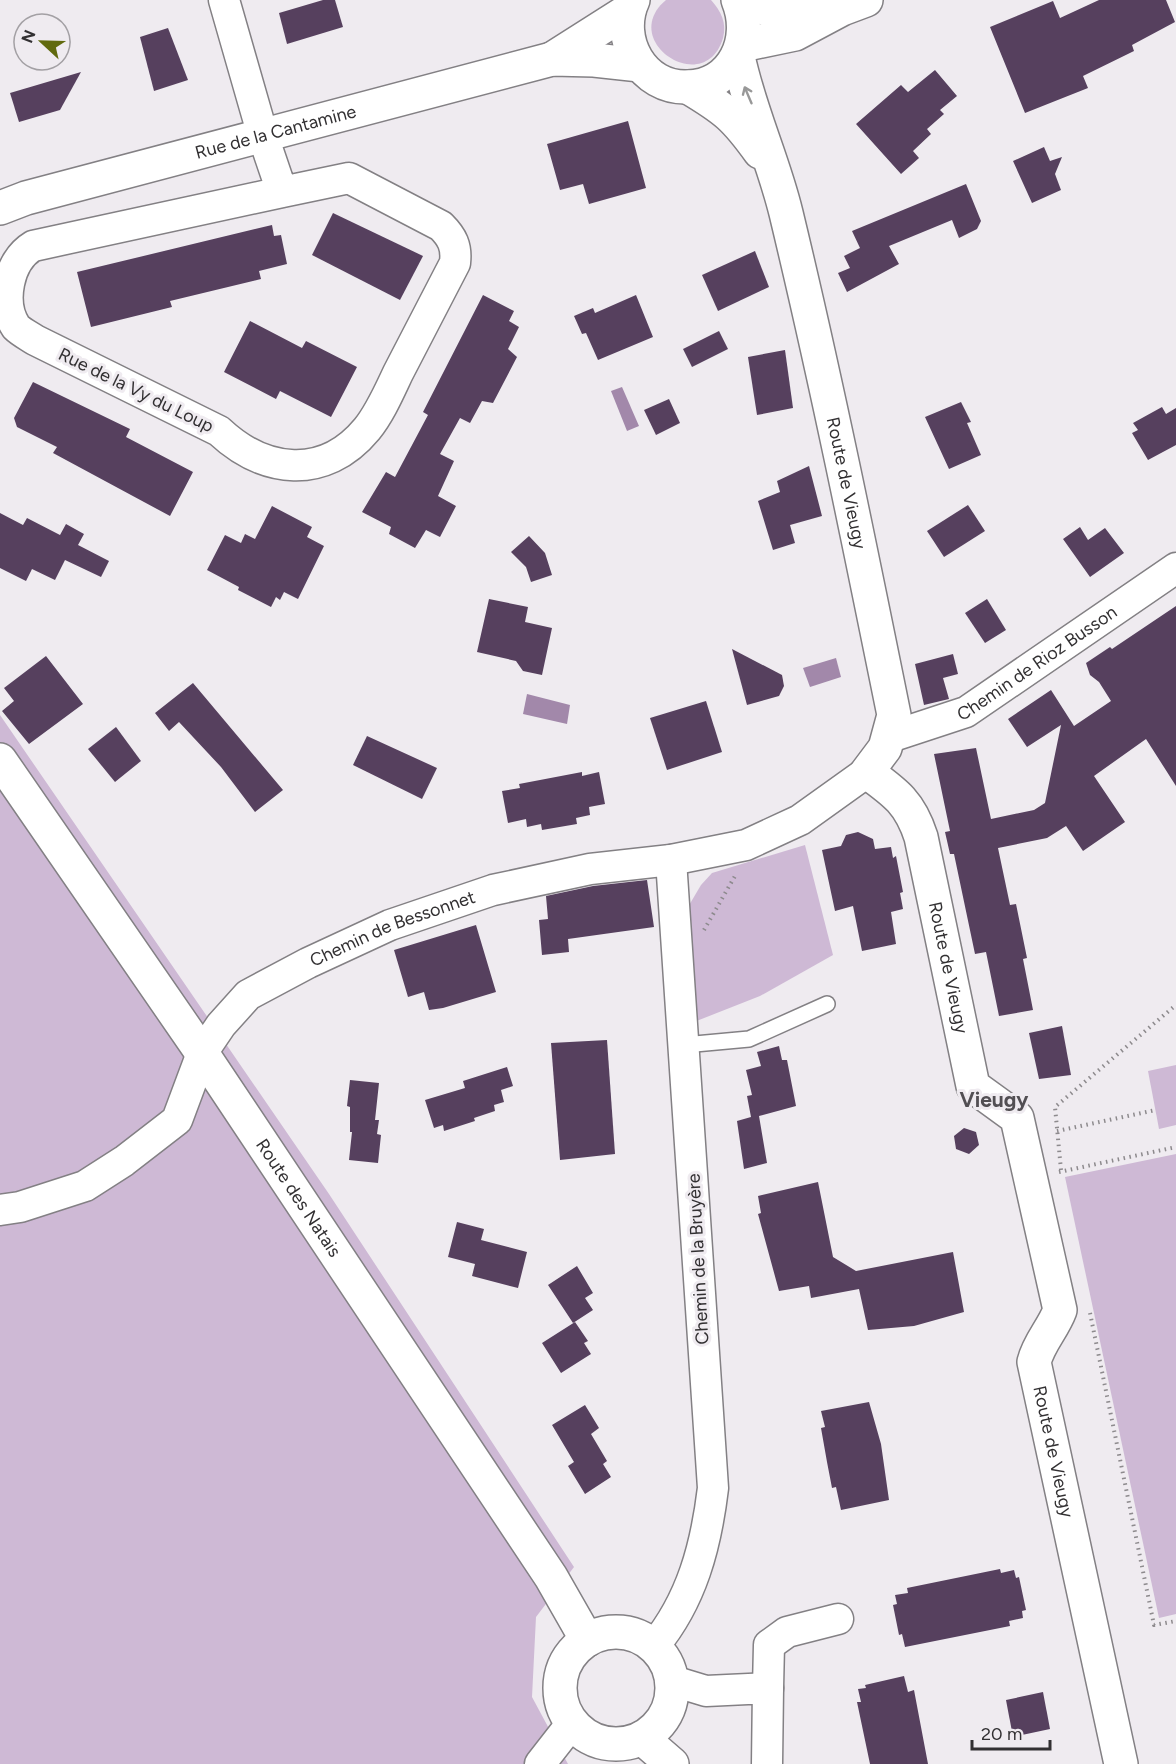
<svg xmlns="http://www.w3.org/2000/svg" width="1176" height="1764" font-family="Figtree,sans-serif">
<rect width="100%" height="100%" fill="#efebf0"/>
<!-- green -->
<g fill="#ceb9d5">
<path d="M 666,0 L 711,0 C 721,11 727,23 723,38 C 705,99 617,41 666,0 Z"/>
<path d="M 0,715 L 329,1194 L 574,1567 L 536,1617 L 532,1697 L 568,1764 L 0,1764 Z"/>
<path d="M 805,845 L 833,955 L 760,996 L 694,1022 L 688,907 L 701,885 L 712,873 Z"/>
<path d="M 1176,1065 L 1176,1125 L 1159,1129 L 1148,1071 Z"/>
<path d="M 1176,1154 L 1176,1614 L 1159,1618 L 1065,1177 Z"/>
</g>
<!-- water -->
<g fill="#a288aa">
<path d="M 622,387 L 639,426 L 627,431 L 611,391 Z"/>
<path d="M 836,658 L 841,677 L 810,687 L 803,668 Z"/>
<path d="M 527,694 L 570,705 L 567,724 L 523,714 Z"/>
</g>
<!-- building -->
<g fill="#56405e">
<path d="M 323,0 L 335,0 L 343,27 L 287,44 L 279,13 Z"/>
<path d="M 1099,0 L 1166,0 L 1175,22 L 1132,45 L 1134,51 L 1083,76 L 1088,88 L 1025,113 L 990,27 L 1053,1 L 1060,18 Z"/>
<path d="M 168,28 L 188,80 L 154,91 L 140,37 Z"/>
<path d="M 935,70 L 957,96 L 940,110 L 944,114 L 927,129 L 931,134 L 913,151 L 919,158 L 901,174 L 856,124 L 901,85 L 908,92 Z"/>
<path d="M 81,72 L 60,110 L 19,122 L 10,93 Z"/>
<path d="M 628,121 L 646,188 L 589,204 L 583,184 L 560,190 L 547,144 Z"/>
<path d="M 1044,147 L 1050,161 L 1062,157 L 1055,174 L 1061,190 L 1032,203 L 1013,161 Z"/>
<path d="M 966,184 L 981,221 L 977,229 L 959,238 L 952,220 L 889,246 L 899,264 L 847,292 L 838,273 L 850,268 L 844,256 L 860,248 L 852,231 Z"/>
<path d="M 333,213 L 423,256 L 400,300 L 312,255 Z"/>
<path d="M 272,225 L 274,236 L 281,235 L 287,264 L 259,271 L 261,279 L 170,301 L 172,307 L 91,327 L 77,272 Z"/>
<path d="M 755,251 L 769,287 L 718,311 L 702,275 Z"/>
<path d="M 483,295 L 514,311 L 509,321 L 519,327 L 508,349 L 517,357 L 493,403 L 482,401 L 470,423 L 460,418 L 440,454 L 454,461 L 438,496 L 456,506 L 440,537 L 426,530 L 415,548 L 389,534 L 391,527 L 362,512 L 386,472 L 395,477 L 428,415 L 423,412 Z"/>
<path d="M 636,295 L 653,337 L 598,360 L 586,333 L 582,334 L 574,316 L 593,308 L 595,313 Z"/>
<path d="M 250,321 L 302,348 L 306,341 L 357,367 L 331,417 L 280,391 L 276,399 L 224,372 Z"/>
<path d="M 719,331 L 728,349 L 692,367 L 683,349 Z"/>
<path d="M 785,350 L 793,408 L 757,415 L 748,357 Z"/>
<path d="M 33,382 L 130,429 L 126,437 L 193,472 L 170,516 L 53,453 L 57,447 L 17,427 L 14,418 Z"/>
<path d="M 669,399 L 680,423 L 656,435 L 644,410 Z"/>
<path d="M 961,402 L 971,422 L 967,423 L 981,455 L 949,469 L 925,417 Z"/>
<path d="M 1162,407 L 1166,414 L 1176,408 L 1176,445 L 1148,460 L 1132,433 L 1138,430 L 1133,423 Z"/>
<path d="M 809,466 L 822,516 L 790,525 L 795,543 L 773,550 L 758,501 L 780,492 L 777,481 Z"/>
<path d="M 968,505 L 985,531 L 944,557 L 927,531 Z"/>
<path d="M 272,506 L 312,527 L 307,537 L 324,546 L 298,599 L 284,592 L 280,600 L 276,597 L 271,607 L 238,590 L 239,587 L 207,570 L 225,535 L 241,543 L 245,534 L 255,539 Z"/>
<path d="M 0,513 L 23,525 L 27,518 L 60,535 L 66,524 L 84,534 L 78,545 L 109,561 L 101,577 L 65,560 L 55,580 L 32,569 L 26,581 L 0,568 Z"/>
<path d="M 1080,527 L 1088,540 L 1105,528 L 1124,553 L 1090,577 L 1063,539 Z"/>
<path d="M 529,536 L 545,553 L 552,575 L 531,582 L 526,567 L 511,552 Z"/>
<path d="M 489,599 L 528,607 L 525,622 L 552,628 L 542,675 L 523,671 L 516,661 L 477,652 Z"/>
<path d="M 987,599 L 1006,630 L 985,643 L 965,613 Z"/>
<path d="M 1176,606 L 1176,786 L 1146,739 L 1094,776 L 1125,822 L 1083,851 L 1066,826 L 1047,838 L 998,848 L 1010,905 L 1016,904 L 1027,958 L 1023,959 L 1033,1010 L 999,1016 L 986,952 L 975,954 L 954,854 L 950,854 L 945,832 L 950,831 L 934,754 L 976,748 L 991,819 L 1034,810 L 1045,803 L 1061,725 L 1027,747 L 1008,719 L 1051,690 L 1074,726 L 1111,701 L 1099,682 L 1090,675 L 1086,663 L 1110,647 L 1112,649 Z"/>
<path d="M 732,649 L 782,675 L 784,686 L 779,696 L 747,705 Z"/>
<path d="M 953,654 L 958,674 L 943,678 L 949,699 L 924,705 L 915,664 Z"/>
<path d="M 46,656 L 83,704 L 29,744 L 2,711 L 14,701 L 4,688 Z"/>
<path d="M 193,683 L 283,790 L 255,812 L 221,767 L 179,722 L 169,731 L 155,713 Z"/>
<path d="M 706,701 L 722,752 L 667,770 L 650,718 Z"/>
<path d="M 116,727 L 141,761 L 115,782 L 88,749 Z"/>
<path d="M 367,736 L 437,768 L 422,799 L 353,765 Z"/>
<path d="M 582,772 L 582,776 L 599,772 L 605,804 L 589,807 L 590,815 L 576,818 L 577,824 L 542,830 L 541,824 L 527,827 L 526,819 L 508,823 L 502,791 L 520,788 L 519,784 Z"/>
<path d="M 858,832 L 873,839 L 875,849 L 891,847 L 893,858 L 896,856 L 903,892 L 900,893 L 903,909 L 891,912 L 896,944 L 862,951 L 853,906 L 835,911 L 822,850 L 841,846 L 846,835 Z"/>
<path d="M 647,880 L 654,927 L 568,939 L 569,952 L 542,955 L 539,920 L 548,919 L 546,896 L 593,886 Z"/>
<path d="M 476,925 L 496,992 L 443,1008 L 429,1010 L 424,992 L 408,997 L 394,950 Z"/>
<path d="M 1062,1026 L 1071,1075 L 1039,1079 L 1029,1033 Z"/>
<path d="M 607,1040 L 615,1154 L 560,1160 L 551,1043 Z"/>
<path d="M 779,1046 L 782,1060 L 787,1060 L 796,1106 L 759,1116 L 767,1163 L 744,1169 L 737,1121 L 751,1117 L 747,1096 L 752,1095 L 746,1070 L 761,1066 L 757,1052 Z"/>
<path d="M 507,1067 L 513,1086 L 501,1090 L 504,1102 L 494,1105 L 495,1111 L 474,1118 L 475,1121 L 444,1131 L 443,1125 L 434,1128 L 425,1100 L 465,1088 L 463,1081 Z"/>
<path d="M 350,1080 L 379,1083 L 375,1120 L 379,1120 L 377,1134 L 381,1135 L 378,1163 L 349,1160 L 352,1132 L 350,1132 L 350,1107 L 347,1106 Z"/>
<path d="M 964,1128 L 976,1132 L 979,1145 L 969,1154 L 956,1149 L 954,1136 Z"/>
<path d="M 818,1182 L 833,1257 L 856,1271 L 953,1252 L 964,1312 L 914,1326 L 868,1330 L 859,1289 L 811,1298 L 809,1286 L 779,1291 L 758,1214 L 761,1213 L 758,1196 Z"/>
<path d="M 457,1222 L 484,1229 L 481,1240 L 527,1252 L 518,1288 L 472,1276 L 475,1264 L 448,1257 Z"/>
<path d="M 577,1266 L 593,1293 L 585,1298 L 593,1310 L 573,1323 L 548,1285 Z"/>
<path d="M 575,1322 L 588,1341 L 584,1343 L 591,1354 L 561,1373 L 542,1343 Z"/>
<path d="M 869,1402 L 881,1444 L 889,1500 L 841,1510 L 836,1487 L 832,1488 L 827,1462 L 821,1428 L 825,1427 L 821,1411 Z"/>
<path d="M 585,1405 L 599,1428 L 591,1434 L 607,1461 L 603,1464 L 611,1477 L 585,1494 L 568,1466 L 574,1462 L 552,1425 Z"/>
<path d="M 1000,1569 L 1001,1573 L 1014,1570 L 1016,1578 L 1019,1577 L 1026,1610 L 1022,1611 L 1023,1618 L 1009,1621 L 1010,1626 L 905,1647 L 902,1634 L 899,1635 L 893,1605 L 897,1604 L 895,1595 L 908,1593 L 907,1588 Z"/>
<path d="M 904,1676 L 908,1692 L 914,1690 L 928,1764 L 870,1764 L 857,1702 L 861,1702 L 858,1689 L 866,1688 L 865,1685 Z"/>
<path d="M 1043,1692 L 1050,1729 L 1013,1737 L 1006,1700 Z"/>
</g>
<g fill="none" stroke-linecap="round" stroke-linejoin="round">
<defs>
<path id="service" d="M 684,1045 L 749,1039 L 827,1004"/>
<g id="minor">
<path d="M 224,0 L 263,136 L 282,192 L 349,178 L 441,226 C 452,237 457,246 455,263 C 436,299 417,336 398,373 C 389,392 380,413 367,429 C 324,481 264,473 219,431 L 35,340 C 29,336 21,332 16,327 C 0,303 8,261 33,246 L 282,192"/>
<path id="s1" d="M 890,737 L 966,712 L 1176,568"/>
<path id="s2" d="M 0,1210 L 20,1207 L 85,1186 L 124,1161 L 177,1120 L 202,1053 L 221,1025 L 248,995 L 308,963 L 390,925 L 493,890 L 590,869 L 671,860 L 746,845 L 800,820 L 867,772"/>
<path d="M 654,1646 C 692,1600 706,1546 713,1488 L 671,860"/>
<path d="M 673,1681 L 706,1691 L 768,1688 L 767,1764"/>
<path d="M 768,1688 L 769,1645 L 787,1632 L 838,1619"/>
<path d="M 540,1764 L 572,1723"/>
</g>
<g id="tertiary">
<path d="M 633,0 C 615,39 642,89 688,87 C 734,85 754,39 738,0"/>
<path d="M 739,1 C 773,13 793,13 828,10"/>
<path d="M 742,45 L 795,34 L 842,9 L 866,0"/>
<path id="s3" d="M 738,56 C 749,110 773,159 786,213 C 826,379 860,547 894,715 L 885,748 L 867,772 C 896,793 910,803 921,837 L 973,1086 L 1017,1118 L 1060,1310 C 1053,1329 1039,1342 1034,1362 L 1121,1764"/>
<path d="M 552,59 L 629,10"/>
<path d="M 688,87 C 725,109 735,117 760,152"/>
<path id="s4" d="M 0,208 L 26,198 L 552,59 L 594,60 L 640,65"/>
<path id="s5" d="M 0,760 L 202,1053 L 551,1577 L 587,1640"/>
<circle cx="616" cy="1688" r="56"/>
<path d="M 642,1738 L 672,1764"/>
</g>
</defs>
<!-- service casing -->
<use href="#service" stroke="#838084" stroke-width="18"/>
<!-- minor casing -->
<use href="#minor" stroke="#838084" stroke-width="33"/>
<!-- tertiary casing -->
<use href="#tertiary" stroke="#838084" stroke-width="36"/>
<!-- path -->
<g stroke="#8d8a8d" stroke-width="4" stroke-dasharray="1.5 4.5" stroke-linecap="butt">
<path d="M 704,930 L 735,876"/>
<path d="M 1057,1131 L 1156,1110"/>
<path d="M 1061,1170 L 1055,1107 L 1176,1005"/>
<path d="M 1059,1172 L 1176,1147"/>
<path d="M 1090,1313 L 1154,1625 L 1176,1621"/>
</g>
<!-- service -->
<use href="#service" stroke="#fff" stroke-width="15"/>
<!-- minor -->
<use href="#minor" stroke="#fff" stroke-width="30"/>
<!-- tertiary -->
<use href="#tertiary" stroke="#fff" stroke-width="33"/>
</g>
<!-- one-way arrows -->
<defs><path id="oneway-shaft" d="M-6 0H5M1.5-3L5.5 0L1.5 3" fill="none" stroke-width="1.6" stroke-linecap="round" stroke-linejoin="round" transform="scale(1.5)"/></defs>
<use stroke="#989898" href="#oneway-shaft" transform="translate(748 95) rotate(-113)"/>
<g text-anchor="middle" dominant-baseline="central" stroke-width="6" stroke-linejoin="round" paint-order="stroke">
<!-- street labels -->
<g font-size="18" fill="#323032" stroke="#efebf0">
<text stroke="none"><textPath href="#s4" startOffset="286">Rue de la Cantamine</textPath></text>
<text transform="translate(136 390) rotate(26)">Rue de la Vy du Loup</text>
<text stroke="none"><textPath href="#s3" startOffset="441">Route de Vieugy</textPath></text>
<text stroke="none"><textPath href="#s1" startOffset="166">Chemin de Rioz Busson</textPath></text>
<text stroke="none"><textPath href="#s2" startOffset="507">Chemin de Bessonnet</textPath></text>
<text stroke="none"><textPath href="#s3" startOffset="962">Route de Vieugy</textPath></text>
<text stroke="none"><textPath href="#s5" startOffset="530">Route des Natais</textPath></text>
<text transform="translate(698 1259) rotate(-93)">Chemin de la Bruyère</text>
<text stroke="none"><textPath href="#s3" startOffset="1484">Route de Vieugy</textPath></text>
</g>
<!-- quarter labels -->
<g font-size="21" font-weight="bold" fill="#524f53" stroke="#efebf0">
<text x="994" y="1099">Vieugy</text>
</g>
</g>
<!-- north arrow -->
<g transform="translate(42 42) rotate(292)"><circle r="28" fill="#efebf0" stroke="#a3a0a4" stroke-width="1.5"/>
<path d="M0-4.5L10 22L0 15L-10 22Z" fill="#616a0e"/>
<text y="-9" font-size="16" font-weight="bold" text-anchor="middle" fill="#323032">N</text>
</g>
<!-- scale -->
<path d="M972 1740v9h78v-9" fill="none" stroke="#323032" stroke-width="3"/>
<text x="981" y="1740" font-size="18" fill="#323032" stroke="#efebf0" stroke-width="4.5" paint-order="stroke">20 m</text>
</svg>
